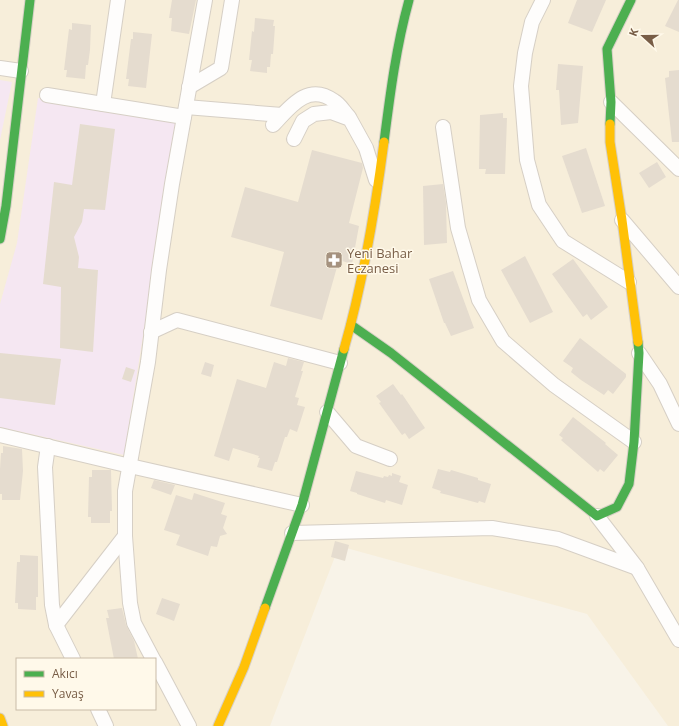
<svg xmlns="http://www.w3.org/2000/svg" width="679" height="726" font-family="'Open Sans',sans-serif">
<rect width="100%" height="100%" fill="#f8f3e8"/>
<!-- residential -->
<path fill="#f7eeda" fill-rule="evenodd" d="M 0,0 L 679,0 L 679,726 L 668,726 L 587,614 L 339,546 L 270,726 L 0,726 ZM 17,659 L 155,659 L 155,709 L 17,709 Z"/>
<!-- education -->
<g fill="#f5e7f2">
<path d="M 0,80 L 12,82 L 0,140 Z"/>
<path d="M 38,98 L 177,123 L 124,455 L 0,427 L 0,304 L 17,243 Z"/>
</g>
<!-- building -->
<g fill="#e5dccf">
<path d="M 172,0 L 196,0 L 189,34 L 171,31 L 172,18 L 169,18 Z"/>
<path d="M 577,0 L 606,0 L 592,32 L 568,23 Z"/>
<path d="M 678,0 L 679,0 L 679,32 L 665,26 Z"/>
<path d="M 255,18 L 274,20 L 273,26 L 275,26 L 273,54 L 271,54 L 270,67 L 267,67 L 267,73 L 250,71 L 252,60 L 249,60 L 252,31 L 254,32 Z"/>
<path d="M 72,23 L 91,25 L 90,50 L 88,65 L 86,65 L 85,79 L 66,77 L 67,70 L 64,70 L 69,29 L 72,30 Z"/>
<path d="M 133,32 L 152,34 L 146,88 L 128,86 L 129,79 L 126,79 L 131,39 L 133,39 Z"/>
<path d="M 558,64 L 583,66 L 578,123 L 561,125 L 559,90 L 556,90 Z"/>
<path d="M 679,70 L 679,142 L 672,142 L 665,78 L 669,77 L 669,71 Z"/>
<path d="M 503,113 L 503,118 L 507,118 L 505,174 L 485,174 L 486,169 L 479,169 L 480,115 Z"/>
<path d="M 80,124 L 115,129 L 105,210 L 84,209 L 82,222 L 74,237 L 79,257 L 78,268 L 98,270 L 93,352 L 60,348 L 61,287 L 43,284 L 54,182 L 72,185 Z"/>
<path d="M 586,148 L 605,206 L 582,213 L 562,156 Z"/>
<path d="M 312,150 L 362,163 L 363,168 L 349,223 L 359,226 L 352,264 L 339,260 L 322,320 L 270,306 L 284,252 L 231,237 L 245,187 L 298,202 Z"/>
<path d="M 657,162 L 666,177 L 649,188 L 639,173 Z"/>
<path d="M 443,184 L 446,203 L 447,243 L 424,245 L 423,186 Z"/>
<path d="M 525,256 L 553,312 L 530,323 L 501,270 Z"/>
<path d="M 573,259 L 608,307 L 591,320 L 587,314 L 583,317 L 552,274 Z"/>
<path d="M 453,271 L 474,328 L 451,336 L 445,323 L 444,323 L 429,279 Z"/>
<path d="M 580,338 L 626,374 L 626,377 L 613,394 L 608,390 L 604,395 L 581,380 L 571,372 L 573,368 L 563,361 Z"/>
<path d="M 0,353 L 61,359 L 55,405 L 0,398 Z"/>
<path d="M 288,358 L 304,362 L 301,371 L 303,371 L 295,397 L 299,398 L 297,405 L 305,407 L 297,432 L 290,429 L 287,437 L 285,437 L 277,462 L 275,462 L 272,471 L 257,467 L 260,458 L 258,458 L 259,456 L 233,448 L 229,461 L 214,456 L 237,379 L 266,388 L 274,362 L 286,366 Z"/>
<path d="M 205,362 L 214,365 L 211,377 L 201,374 Z"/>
<path d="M 126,367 L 135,370 L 131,382 L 122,379 Z"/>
<path d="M 393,384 L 401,395 L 402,394 L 425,428 L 409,439 L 405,433 L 402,435 L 379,403 L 381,402 L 376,396 Z"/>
<path d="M 573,417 L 606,443 L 605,444 L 618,455 L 604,472 L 600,469 L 598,472 L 561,440 L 563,438 L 559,435 Z"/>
<path d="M 3,446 L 22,449 L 23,471 L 20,500 L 2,500 L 2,494 L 0,494 L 0,469 L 1,453 L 3,453 Z"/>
<path d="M 438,469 L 450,472 L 451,470 L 478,478 L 478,480 L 491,484 L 485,503 L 479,501 L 478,503 L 452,496 L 440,493 L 441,491 L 432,488 Z"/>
<path d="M 92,470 L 111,470 L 112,511 L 110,511 L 110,523 L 91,523 L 91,517 L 88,517 L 89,477 L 92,477 Z"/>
<path d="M 356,471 L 383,478 L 384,476 L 388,477 L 389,475 L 392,476 L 392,473 L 401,476 L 399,482 L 408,485 L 402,505 L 386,500 L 385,503 L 357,494 L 357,493 L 350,491 Z"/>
<path d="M 154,480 L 175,485 L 171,495 L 151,488 Z"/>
<path d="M 194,493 L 225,503 L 221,514 L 227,516 L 223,528 L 227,534 L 220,536 L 217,547 L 211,546 L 208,556 L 176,545 L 180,535 L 164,530 L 176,495 L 192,500 Z"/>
<path d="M 335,541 L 349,545 L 345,561 L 331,557 Z"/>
<path d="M 20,555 L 38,556 L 38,597 L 36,597 L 36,610 L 18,609 L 18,603 L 15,603 L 17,562 L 20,562 Z"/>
<path d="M 162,598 L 180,604 L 174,621 L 156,614 Z"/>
<path d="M 122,608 L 126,625 L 134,641 L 138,659 L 114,659 L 106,618 L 109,618 L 107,610 Z"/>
</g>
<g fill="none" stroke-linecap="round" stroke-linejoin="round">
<defs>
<g id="street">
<path d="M 543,0 L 532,22 L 525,53 L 521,86 L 527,160 L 539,205 L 563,241 L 629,282"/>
<path d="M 0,68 L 21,71"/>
<path d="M 189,87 L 221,68 L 232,0"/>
<path d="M 47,95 L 184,117"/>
<path d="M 611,102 L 679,169"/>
<path d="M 103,104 L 118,0"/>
<path d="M 186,107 L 282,115"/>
<path d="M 273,125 C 290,107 308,82 334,101 C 340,104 344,112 349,117"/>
<path d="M 443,127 L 458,228 L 479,300 L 503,341 L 554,385 L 634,442"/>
<path d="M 294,139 L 303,121 L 314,114 L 331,112 L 350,119 L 366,148 L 376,180"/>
<path d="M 622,220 L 679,287"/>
<path d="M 151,332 L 177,320 L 340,363"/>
<path d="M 639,353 L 660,384 L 679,424"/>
<path d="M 327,412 L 356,446 L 390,459"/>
<path d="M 0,435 L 130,466 L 302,505"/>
<path d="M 48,446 L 45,467 L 52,605 L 56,625 L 73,659"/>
<path d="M 597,516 L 637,568 L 679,640"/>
<path d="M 292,533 L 492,528 L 558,539 L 637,568"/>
<path d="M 56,625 L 125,536"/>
<path d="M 153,659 L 134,623 L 130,603 L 125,536 L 125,491 L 148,362 L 159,270 L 172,184 L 205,0"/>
<path d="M 155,662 L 189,726"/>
<path d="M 98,709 L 106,726"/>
</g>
<g id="fast">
<path d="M 610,124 L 611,102 L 607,49 L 631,0"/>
<path d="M 384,142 C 390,95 396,47 409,0"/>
<path d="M 0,239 L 6,206 L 30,0"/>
<path d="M 351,325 L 391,353 L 597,516 L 617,507 L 629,484 L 634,442 L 639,353 L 638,342"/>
<path d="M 265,608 L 302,505 L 344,349"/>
</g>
<g id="slow">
<path d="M 610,124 L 610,142 L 622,220 L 638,342"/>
<path d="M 344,349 C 363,283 375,211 384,142"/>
<path d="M 0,718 L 3,726"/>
<path d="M 218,726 L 244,667 L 265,608"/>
</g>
</defs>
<!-- street casing -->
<use href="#street" stroke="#d6cfc5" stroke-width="16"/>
<!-- fast casing -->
<use href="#fast" stroke="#d7d0c6" stroke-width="11"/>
<!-- slow casing -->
<use href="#slow" stroke="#d7d0c6" stroke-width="11"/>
<!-- street -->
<use href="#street" stroke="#fefdfc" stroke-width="14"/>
<!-- fast -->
<use href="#fast" stroke="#4caf50" stroke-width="9"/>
<!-- slow -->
<use href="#slow" stroke="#ffc107" stroke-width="9"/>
</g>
<!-- icons -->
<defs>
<symbol id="pharmacy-square" viewBox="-11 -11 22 22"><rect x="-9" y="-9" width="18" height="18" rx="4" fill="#a5927f" stroke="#fff9ea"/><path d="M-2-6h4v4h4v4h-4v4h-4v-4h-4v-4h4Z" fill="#fff"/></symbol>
</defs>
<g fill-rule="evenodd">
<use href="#pharmacy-square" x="324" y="250" width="20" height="20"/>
</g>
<g text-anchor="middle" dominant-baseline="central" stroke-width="3" stroke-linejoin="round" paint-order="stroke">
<!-- poi labels -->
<g font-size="13" fill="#785d46" stroke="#fff9ea" text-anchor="start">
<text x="347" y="253">Yeni Bahar<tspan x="347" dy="15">Eczanesi</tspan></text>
</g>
</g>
<!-- legend -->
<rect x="16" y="658" width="140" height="52" fill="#fff9ea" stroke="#c9bba8"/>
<rect x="24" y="671" width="20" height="6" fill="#4caf50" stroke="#c9bba8"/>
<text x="52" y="678" font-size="12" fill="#785d46">Akıcı</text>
<rect x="24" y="691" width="20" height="6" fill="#ffc107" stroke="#c9bba8"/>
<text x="52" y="698" font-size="12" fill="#785d46">Yavaş</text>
<!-- north arrow -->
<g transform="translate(643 36) rotate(291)" stroke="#fff9ea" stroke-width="3" paint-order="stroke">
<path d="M0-3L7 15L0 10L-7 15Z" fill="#785d46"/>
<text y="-6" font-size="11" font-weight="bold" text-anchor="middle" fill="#785d46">K</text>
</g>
</svg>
